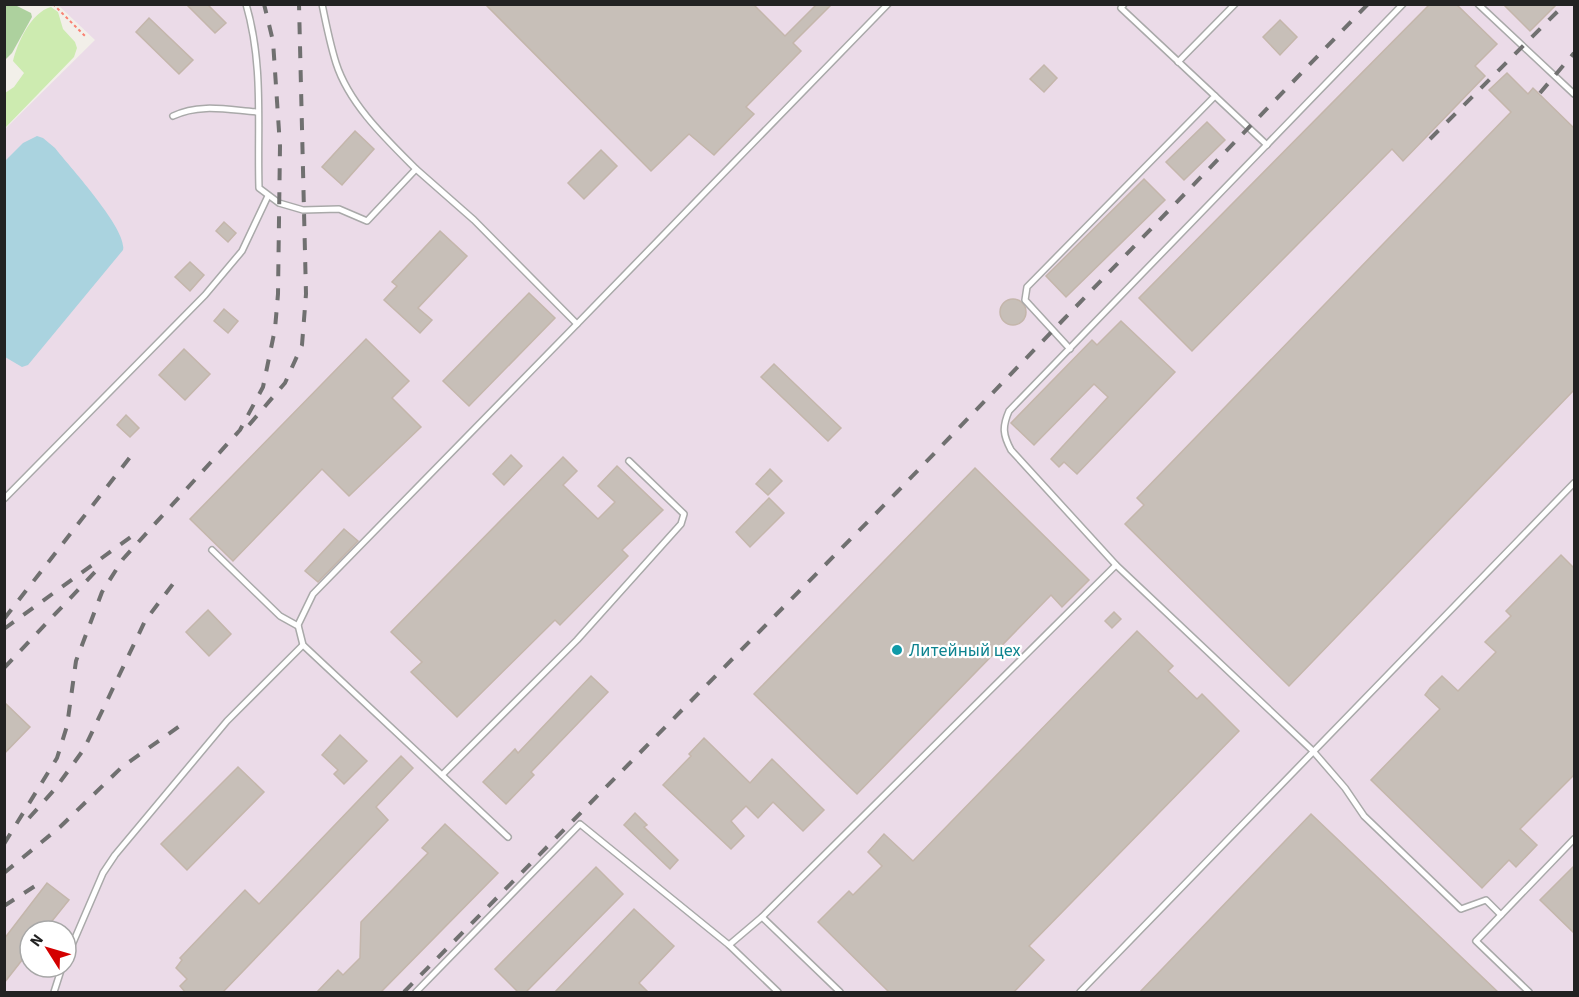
<svg xmlns="http://www.w3.org/2000/svg" width="1579" height="997" font-family="'Source Sans 3',sans-serif">
<rect width="100%" height="100%" fill="#f2efe9"/>
<!-- industrial -->
<path fill="#ebdbe8" fill-rule="evenodd" d="M 58,5 L 1574,5 L 1574,992 L 5,992 L 5,129 L 95,40 ZM 30,931 L 66,931 L 66,967 L 30,967 Z"/>
<!-- grass -->
<path fill="#cdebb0" d="M 51,7 L 58,12 L 63,29 L 75,42 L 77,48 L 74,57 L 5,128 L 5,93 L 14,87 L 24,73 L 13,61 C 17,44 31,12 51,7 Z"/>
<!-- forest -->
<path fill="#add19e" d="M 5,4 L 15,5 L 31,13 L 32,17 L 12,53 L 5,60 Z"/>
<!-- water -->
<path fill="#aad3df" d="M 37,136 L 43,138 L 55,148 C 69,166 128,230 123,250 L 28,365 L 22,367 L 5,357 L 5,161 L 23,143 Z"/>
<!-- building -->
<g fill="#c7bfb8" stroke="#c4b6ab" stroke-width="1.5">
<path d="M 186,4 L 207,4 L 226,23 L 215,33 Z"/>
<path d="M 485,4 L 753,4 L 785,36 L 817,4 L 832,4 L 793,43 L 801,51 L 746,107 L 754,114 L 714,155 L 689,134 L 651,171 Z"/>
<path d="M 1430,4 L 1456,4 L 1497,44 L 1475,66 L 1485,76 L 1403,161 L 1392,149 L 1192,351 L 1139,298 Z"/>
<path d="M 1503,4 L 1557,4 L 1530,31 Z"/>
<path d="M 149,18 L 193,60 L 179,74 L 136,32 Z"/>
<path d="M 1280,20 L 1297,37 L 1280,55 L 1263,37 Z"/>
<path d="M 1044,65 L 1057,78 L 1044,92 L 1030,79 Z"/>
<path d="M 1507,73 L 1528,94 L 1533,88 L 1575,129 L 1575,389 L 1289,686 L 1125,524 L 1144,505 L 1137,498 L 1511,112 L 1489,90 Z"/>
<path d="M 1207,122 L 1225,140 L 1184,180 L 1166,162 Z"/>
<path d="M 355,131 L 374,149 L 342,185 L 322,167 Z"/>
<path d="M 601,150 L 617,166 L 584,199 L 568,183 Z"/>
<path d="M 1144,179 L 1165,200 L 1066,297 L 1046,276 Z"/>
<path d="M 224,222 L 236,233 L 228,242 L 216,231 Z"/>
<path d="M 440,231 L 467,256 L 418,308 L 432,320 L 420,333 L 384,300 L 397,286 L 392,282 Z"/>
<path d="M 190,262 L 204,275 L 190,291 L 175,277 Z"/>
<path d="M 529,293 L 555,318 L 469,406 L 443,381 Z"/>
<circle cx="1013" cy="312" r="13"/>
<path d="M 224,309 L 238,321 L 228,333 L 214,321 Z"/>
<path d="M 1121,321 L 1175,372 L 1077,474 L 1064,462 L 1059,467 L 1051,459 L 1108,397 L 1094,384 L 1034,445 L 1011,423 L 1092,340 L 1097,345 Z"/>
<path d="M 366,339 L 409,381 L 392,398 L 421,427 L 349,496 L 322,469 L 233,561 L 190,519 Z"/>
<path d="M 184,349 L 210,374 L 185,400 L 159,375 Z"/>
<path d="M 774,364 L 841,428 L 828,441 L 761,377 Z"/>
<path d="M 126,415 L 139,428 L 130,437 L 117,425 Z"/>
<path d="M 511,455 L 522,466 L 504,485 L 493,474 Z"/>
<path d="M 563,457 L 577,471 L 563,485 L 598,519 L 615,502 L 598,486 L 617,466 L 663,510 L 622,550 L 628,556 L 560,625 L 555,620 L 457,717 L 411,672 L 422,662 L 391,632 Z"/>
<path d="M 975,468 L 1089,580 L 1062,607 L 1051,595 L 857,794 L 754,694 Z"/>
<path d="M 770,469 L 782,481 L 768,495 L 756,484 Z"/>
<path d="M 769,498 L 784,513 L 750,547 L 736,532 Z"/>
<path d="M 344,529 L 358,541 L 318,582 L 305,571 Z"/>
<path d="M 1561,555 L 1575,569 L 1575,774 L 1520,829 L 1537,845 L 1516,867 L 1509,860 L 1482,888 L 1371,780 L 1440,709 L 1425,695 L 1430,688 L 1442,676 L 1458,691 L 1496,652 L 1485,642 L 1511,616 L 1506,611 Z"/>
<path d="M 208,610 L 231,634 L 209,656 L 186,632 Z"/>
<path d="M 1114,612 L 1121,619 L 1112,628 L 1105,621 Z"/>
<path d="M 1137,631 L 1173,666 L 1168,671 L 1197,699 L 1202,694 L 1239,731 L 1029,946 L 1044,960 L 1013,993 L 890,993 L 818,922 L 849,891 L 853,895 L 882,866 L 868,852 L 884,834 L 913,861 Z"/>
<path d="M 591,676 L 608,692 L 531,772 L 534,775 L 506,804 L 483,782 L 515,749 L 518,753 Z"/>
<path d="M 4,702 L 30,727 L 4,754 Z"/>
<path d="M 340,735 L 367,761 L 344,784 L 334,774 L 338,770 L 322,755 Z"/>
<path d="M 704,738 L 750,783 L 772,759 L 824,810 L 803,831 L 773,802 L 758,818 L 746,806 L 731,821 L 744,836 L 731,849 L 663,785 L 691,756 L 689,754 Z"/>
<path d="M 401,756 L 413,768 L 376,807 L 388,820 L 222,993 L 186,993 L 180,986 L 187,979 L 176,968 L 182,960 L 180,958 L 245,890 L 259,904 Z"/>
<path d="M 238,767 L 264,792 L 187,870 L 161,844 Z"/>
<path d="M 635,813 L 647,825 L 644,827 L 678,860 L 670,869 L 624,825 Z"/>
<path d="M 1311,814 L 1499,993 L 1139,993 Z"/>
<path d="M 445,824 L 498,873 L 380,993 L 316,993 L 338,970 L 343,975 L 360,958 L 361,922 L 428,853 L 422,848 Z"/>
<path d="M 1575,865 L 1575,934 L 1540,900 Z"/>
<path d="M 596,867 L 623,894 L 525,993 L 519,993 L 495,969 Z"/>
<path d="M 47,883 L 69,900 L 44,931 L 30,931 L 30,950 L 4,983 L 4,939 Z"/>
<path d="M 634,909 L 674,946 L 639,983 L 649,993 L 554,993 Z"/>
</g>
<g fill="none" stroke-linecap="round" stroke-linejoin="round">
<defs>
<g id="service">
<path d="M 246,4 C 264,66 257,125 259,188 L 279,203 L 303,210 L 339,209 L 367,221 L 416,169 L 474,220 L 577,324 L 888,4"/>
<path d="M 322,4 C 326,24 330,44 336,63 C 349,104 386,139 416,169"/>
<path d="M 1403,4 L 1009,411 C 1002,427 1003,435 1011,450 L 1116,565 L 1313,751 L 1345,788 L 1364,816 L 1461,909 L 1486,900 L 1501,915"/>
<path d="M 1478,4 L 1574,94"/>
<path d="M 1178,62 L 1235,4"/>
<path d="M 1215,96 L 1267,145"/>
<path d="M 173,116 C 200,103 229,110 258,112"/>
<path d="M 1070,349 L 1025,300 L 1027,287 L 1215,96 L 1121,8 L 1124,4"/>
<path d="M 4,499 L 205,295 L 242,251 L 268,196"/>
<path d="M 212,550 L 280,616 L 298,626"/>
<path d="M 442,775 L 577,640 L 681,524 L 684,514 L 629,461"/>
<path d="M 508,837 L 303,645 L 298,625 L 313,594 L 577,324"/>
<path d="M 762,917 L 1116,565"/>
<path d="M 729,945 L 762,917 L 840,992"/>
<path d="M 66,959 L 103,873 L 115,855 L 227,721 L 303,645"/>
<path d="M 54,992 L 62,967"/>
<path d="M 416,992 L 580,824 L 729,945 L 778,992"/>
<path d="M 1080,992 L 1574,483"/>
<path d="M 1529,992 L 1476,941 L 1574,839"/>
</g>
</defs>
<!-- service casing -->
<use href="#service" stroke="#a9a9a9" stroke-width="8"/>
<!-- path -->
<path stroke="#fa8072" stroke-width="2" stroke-dasharray="3 3" stroke-linecap="butt" d="M 53,4 L 86,37"/>
<!-- service -->
<use href="#service" stroke="#fff" stroke-width="5"/>
<!-- rail -->
<g stroke="#707070" stroke-width="4" stroke-dasharray="12 12" stroke-linecap="butt">
<path d="M 1540,93 L 1574,53"/>
<path d="M 1430,139 L 1565,4"/>
<path d="M 249,425 L 285,383 L 302,345 L 306,294 L 299,4"/>
<path d="M 4,619 L 131,456"/>
<path d="M 4,629 L 139,531"/>
<path d="M 4,668 L 95,572"/>
<path d="M 29,818 L 55,789 L 84,749 L 145,621 L 179,576"/>
<path d="M 4,844 L 57,758 L 67,726 L 76,661 L 102,592 L 123,559 L 240,430 L 263,387 L 275,329 L 278,294 L 280,146 L 273,41 L 264,4"/>
<path d="M 4,873 L 60,827 L 122,767 L 181,725"/>
<path d="M 4,906 L 35,886"/>
<path d="M 404,992 L 897,492 L 1368,4"/>
</g>
</g>
<!-- markers -->
<circle fill="#0f9aa8" stroke="#fff" stroke-width="2" cx="897" cy="650" r="6"/>
<g text-anchor="middle" dominant-baseline="central" stroke-width="4.5" stroke-linejoin="round" paint-order="stroke">
<!-- culture labels -->
<g font-size="18" fill="#0d838f" stroke="#fff" text-anchor="start">
<text x="909" y="650">Литейный цех</text>
</g>
</g>
<!-- border -->
<rect width="1579" height="997" fill="none" stroke="#222222" stroke-width="12"/>
<!-- north arrow -->
<g transform="translate(48 949) rotate(307)"><circle r="28" fill="#ffffff" stroke="#a7a7a7" stroke-width="1.5"/>
<path d="M0-4.5L10 22L0 15L-10 22Z" fill="#d40000"/>
<text y="-9" font-size="16" font-weight="bold" text-anchor="middle" fill="#222222">N</text>
</g>
</svg>
